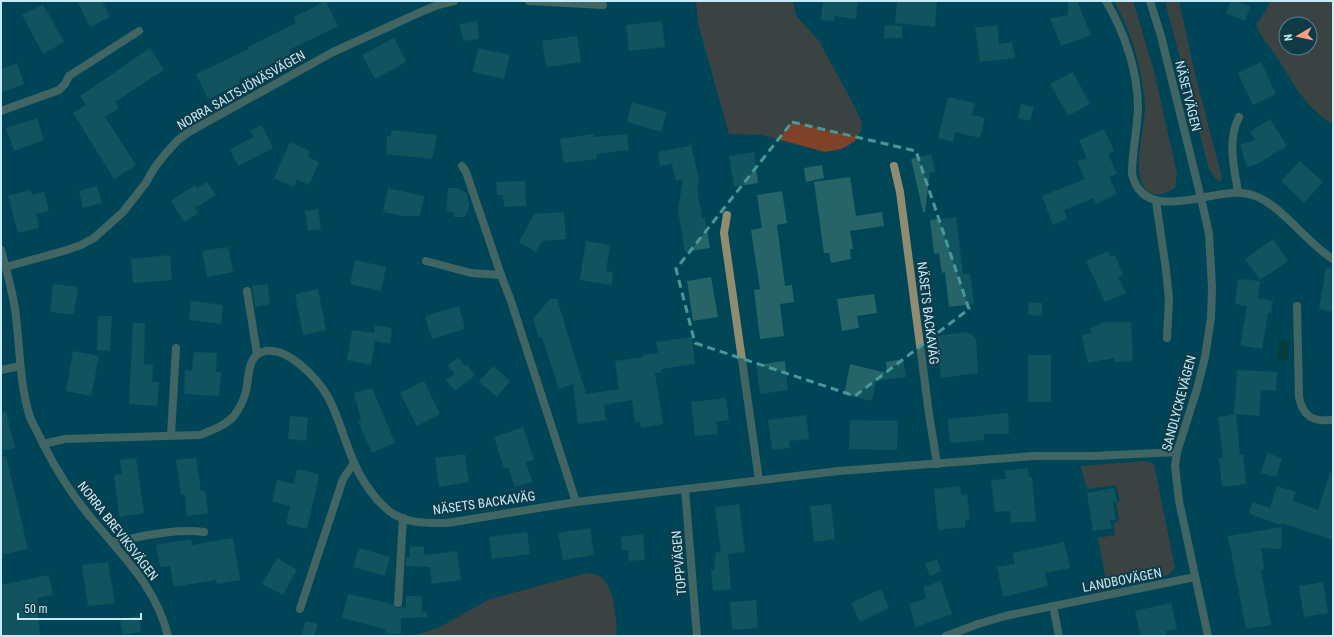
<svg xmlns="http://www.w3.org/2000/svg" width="1334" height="637" font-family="'Roboto Condensed',sans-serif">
<rect width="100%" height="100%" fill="#004657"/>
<!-- green -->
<g fill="#804129" fill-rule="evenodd">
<path d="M 696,1 L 793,1 L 796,16 L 819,41 L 857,111 L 862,123 L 861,131 L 854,142 L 841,149 L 825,152 L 762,135 L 729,134 L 698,23 Z"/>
<path d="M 1114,1 L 1133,1 L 1154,71 L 1177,174 L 1175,188 C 1164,195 1150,199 1143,185 C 1133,165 1145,128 1145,106 C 1145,100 1144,93 1143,88 C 1139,57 1129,28 1114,1 Z"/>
<path d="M 1165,1 L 1179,1 L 1195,74 L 1222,178 L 1221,182 L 1216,179 L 1209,169 Z"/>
<path d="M 1270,1 L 1333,1 L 1333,124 C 1305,108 1293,82 1276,56 C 1269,46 1261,37 1256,25 L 1266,10 ZM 1286,24 L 1310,24 L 1310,48 L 1286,48 Z"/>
<path d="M 1145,461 L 1154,464 L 1175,568 L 1168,575 L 1109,588 L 1107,586 L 1098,538 L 1115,535 L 1114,523 L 1119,521 L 1116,503 L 1120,501 L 1116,485 L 1087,489 L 1081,466 Z"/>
<path d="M 587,573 C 590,574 596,574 599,576 C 615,584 616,620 617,636 L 412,636 L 438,628 L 490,599 Z"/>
</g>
<!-- water -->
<path fill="#053723" d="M 1279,339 L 1290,340 L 1288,361 L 1277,360 Z"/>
<!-- building -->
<g fill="#266468">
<path d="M 77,1 L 102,1 L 110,17 L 90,27 Z"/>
<path d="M 326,1 L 338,26 L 289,50 L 291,54 L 239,80 L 240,83 L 208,99 L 196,74 L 249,49 L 248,47 L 296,23 L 294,17 Z"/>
<path d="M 823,1 L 858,1 L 856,19 L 835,16 L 834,21 L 821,20 Z"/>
<path d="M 897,1 L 937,1 L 935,27 L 895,23 Z"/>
<path d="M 1068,1 L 1077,1 L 1091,35 L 1061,46 L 1050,18 L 1068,15 Z"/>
<path d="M 1231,1 L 1236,1 L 1250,7 L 1245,21 L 1226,13 Z"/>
<path d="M 43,4 L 64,42 L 43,54 L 22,15 Z"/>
<path d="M 477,21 L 479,39 L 463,41 L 460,24 Z"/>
<path d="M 662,21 L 665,47 L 629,51 L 626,25 Z"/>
<path d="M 885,25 L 902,26 L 902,38 L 884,38 Z"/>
<path d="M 997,25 L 999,44 L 1012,42 L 1015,58 L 980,62 L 975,28 Z"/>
<path d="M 577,36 L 581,62 L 546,67 L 542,41 Z"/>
<path d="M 394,38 L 406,62 L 375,79 L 362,55 Z"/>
<path d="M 150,48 L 164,70 L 115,102 L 119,108 L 105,117 L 136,165 L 114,179 L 73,113 L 86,105 L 80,96 Z"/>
<path d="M 478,48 L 510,55 L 504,79 L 473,72 Z"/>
<path d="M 1261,62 L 1276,94 L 1253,105 L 1238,73 Z"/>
<path d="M 17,63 L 24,84 L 1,93 L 1,69 Z"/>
<path d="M 1073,72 L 1090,104 L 1068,116 L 1050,84 Z"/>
<path d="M 948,97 L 975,103 L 972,115 L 985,118 L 980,138 L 955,132 L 953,142 L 938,138 Z"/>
<path d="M 632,102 L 667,112 L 661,132 L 627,122 Z"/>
<path d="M 1021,104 L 1034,107 L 1030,121 L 1018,118 Z"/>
<path d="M 37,118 L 44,140 L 14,151 L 6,128 Z"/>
<path d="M 1270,119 L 1287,146 L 1257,164 L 1247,167 L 1240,145 L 1255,140 L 1250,132 Z"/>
<path d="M 262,125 L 273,148 L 238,166 L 230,149 L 254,137 L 250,131 Z"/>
<path d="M 1104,129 L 1114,151 L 1108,154 L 1117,174 L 1109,177 L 1117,194 L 1096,204 L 1094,198 L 1064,210 L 1067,219 L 1053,225 L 1042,196 L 1085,179 L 1077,161 L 1087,158 L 1079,140 Z"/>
<path d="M 391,130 L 437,135 L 432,159 L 386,154 L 387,136 L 391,136 Z"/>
<path d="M 593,134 L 594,137 L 627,134 L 629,150 L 596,154 L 597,159 L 564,163 L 560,139 Z"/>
<path d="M 690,141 L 699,179 L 697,189 L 702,218 L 705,217 L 710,248 L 685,252 L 678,210 L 683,179 L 676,181 L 672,164 L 660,166 L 658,152 L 689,146 Z"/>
<path d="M 290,142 L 310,151 L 308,157 L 319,162 L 309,185 L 297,179 L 294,187 L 274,178 Z"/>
<path d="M 754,152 L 758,183 L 734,187 L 729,156 Z"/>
<path d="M 931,154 L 935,172 L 930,173 L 925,212 L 923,212 L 911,159 Z"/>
<path d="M 1300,161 L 1323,182 L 1304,203 L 1281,181 Z"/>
<path d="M 822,165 L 824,178 L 806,182 L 804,168 Z"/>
<path d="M 850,177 L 856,216 L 882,212 L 884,226 L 850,231 L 853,249 L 850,249 L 851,259 L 831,263 L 829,253 L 824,253 L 814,182 Z"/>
<path d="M 525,181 L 526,206 L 504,207 L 503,195 L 497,195 L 496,182 Z"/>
<path d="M 207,182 L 216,195 L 195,208 L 198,213 L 184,222 L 171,201 L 195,185 L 197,188 Z"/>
<path d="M 97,186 L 102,203 L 83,208 L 79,191 Z"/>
<path d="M 388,188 L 424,196 L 420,216 L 402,216 L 383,212 Z"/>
<path d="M 448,188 L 457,188 L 467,193 L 469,204 L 468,212 L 464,217 L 454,217 L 454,212 L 446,211 Z"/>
<path d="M 30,190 L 32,195 L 44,192 L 49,211 L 36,214 L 39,228 L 18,233 L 8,196 Z"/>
<path d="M 782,191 L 787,223 L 777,225 L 785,286 L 792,285 L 794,302 L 780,304 L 784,336 L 760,339 L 754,290 L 760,289 L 751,230 L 762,228 L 757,195 Z"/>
<path d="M 318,209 L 321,229 L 308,231 L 305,211 Z"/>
<path d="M 564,212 L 566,239 L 542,241 L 536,252 L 519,242 L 534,214 Z"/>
<path d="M 956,217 L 963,274 L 970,273 L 974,304 L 949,307 L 945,272 L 942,273 L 939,253 L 934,254 L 930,220 Z"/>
<path d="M 1273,239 L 1288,261 L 1260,280 L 1245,259 Z"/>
<path d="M 586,241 L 610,245 L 606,271 L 613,272 L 612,285 L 580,280 Z"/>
<path d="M 228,247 L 233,272 L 207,277 L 202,251 Z"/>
<path d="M 1108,251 L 1110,257 L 1115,255 L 1123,275 L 1118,277 L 1126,293 L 1105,302 L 1086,261 Z"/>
<path d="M 170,255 L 172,280 L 133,283 L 131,259 Z"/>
<path d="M 355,260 L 386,267 L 381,291 L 350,284 Z"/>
<path d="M 1326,268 L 1333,269 L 1333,312 L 1319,309 Z"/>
<path d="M 711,277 L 718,317 L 693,321 L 687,281 Z"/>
<path d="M 1238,279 L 1260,281 L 1258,298 L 1273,301 L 1271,313 L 1268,313 L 1262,349 L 1240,345 L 1247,306 L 1235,304 Z"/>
<path d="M 53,284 L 78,287 L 74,315 L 50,312 Z"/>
<path d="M 268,284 L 270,304 L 255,307 L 252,286 Z"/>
<path d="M 318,289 L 326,330 L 303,335 L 295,294 Z"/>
<path d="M 874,294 L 877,313 L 857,316 L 859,328 L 842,331 L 837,299 Z"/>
<path d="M 550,299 L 557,299 L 586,394 L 619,389 L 615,361 L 643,357 L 643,355 L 658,353 L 656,342 L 692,337 L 695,364 L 661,369 L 662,372 L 655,373 L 663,424 L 641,428 L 640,422 L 635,422 L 632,400 L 604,405 L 606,420 L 578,424 L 573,384 L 559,389 L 542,337 L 539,338 L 533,319 Z"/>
<path d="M 191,301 L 223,305 L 221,324 L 189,320 Z"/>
<path d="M 1029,302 L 1042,303 L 1042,316 L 1028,315 Z"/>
<path d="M 459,306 L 464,324 L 464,329 L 432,339 L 425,316 Z"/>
<path d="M 98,316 L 112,316 L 110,351 L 97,350 Z"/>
<path d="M 1104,322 L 1131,322 L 1133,361 L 1114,362 L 1114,358 L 1088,363 L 1082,335 L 1092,333 L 1090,329 Z"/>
<path d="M 133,323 L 145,323 L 144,364 L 153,365 L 152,382 L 159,382 L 157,406 L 129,404 Z"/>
<path d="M 375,325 L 392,328 L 390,344 L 375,341 L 371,365 L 347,360 L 352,330 L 374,333 Z"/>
<path d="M 967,332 L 976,338 L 978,373 L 941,378 L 936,336 Z"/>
<path d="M 73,351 L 99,356 L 91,396 L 66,391 Z"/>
<path d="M 194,352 L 217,353 L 216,372 L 221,372 L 219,396 L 184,394 L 185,370 L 192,371 Z"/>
<rect x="1028" y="355" width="23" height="47"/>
<path d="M 458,357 L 465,366 L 467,364 L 475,375 L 455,391 L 446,380 L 455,374 L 448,366 Z"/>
<path d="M 903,359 L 906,377 L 876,381 L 872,401 L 844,395 L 850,364 L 887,373 L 886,362 Z"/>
<path d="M 785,361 L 788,390 L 760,394 L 756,365 Z"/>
<path d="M 493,366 L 510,381 L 497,397 L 479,382 Z"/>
<path d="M 1237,370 L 1277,372 L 1276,391 L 1261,390 L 1259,416 L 1234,414 Z"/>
<path d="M 424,381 L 440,414 L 417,426 L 400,393 Z"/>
<path d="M 372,388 L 395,443 L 372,453 L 358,421 L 361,420 L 354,393 Z"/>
<path d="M 726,398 L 729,420 L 716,422 L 718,434 L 695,436 L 691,402 Z"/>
<path d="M 6,411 L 15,448 L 1,451 L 1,412 Z"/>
<path d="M 1008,413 L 1009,434 L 984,434 L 984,440 L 950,443 L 948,419 Z"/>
<path d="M 1236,414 L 1240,455 L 1243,455 L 1246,484 L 1222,487 L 1219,458 L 1223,457 L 1218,417 Z"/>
<path d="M 806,415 L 809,439 L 789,441 L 790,448 L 772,450 L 768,420 Z"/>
<path d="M 290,416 L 308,417 L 306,441 L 288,439 Z"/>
<path d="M 850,420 L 898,421 L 897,450 L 849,449 Z"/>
<path d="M 523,427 L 534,460 L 526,462 L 532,482 L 515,487 L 508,467 L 504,469 L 494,437 Z"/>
<path d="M 1267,453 L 1282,458 L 1276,477 L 1261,473 Z"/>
<path d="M 465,454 L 469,482 L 439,487 L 435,458 Z"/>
<path d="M 6,456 L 28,549 L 1,555 L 1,457 Z"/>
<path d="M 136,458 L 144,513 L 119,517 L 114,475 L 122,474 L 120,460 Z"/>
<path d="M 196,458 L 201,491 L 205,491 L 208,513 L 187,516 L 185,495 L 181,495 L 176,460 Z"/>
<path d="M 1028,468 L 1029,477 L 1032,477 L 1036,521 L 1011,523 L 1010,511 L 995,512 L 991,480 L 1006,479 L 1005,471 Z"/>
<path d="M 297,469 L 318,474 L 318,480 L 307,529 L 286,524 L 290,506 L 272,501 L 277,480 L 294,484 Z"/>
<path d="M 1330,473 L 1333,473 L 1333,540 L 1282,523 L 1282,525 L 1249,514 L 1252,502 L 1270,508 L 1277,486 L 1296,492 L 1293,501 L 1318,510 Z"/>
<path d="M 960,486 L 961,495 L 967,494 L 970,519 L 965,520 L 965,527 L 938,530 L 934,489 Z"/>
<path d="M 1114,488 L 1117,501 L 1113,502 L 1116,520 L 1110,520 L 1112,528 L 1093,531 L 1087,493 Z"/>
<path d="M 739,504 L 745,552 L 728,554 L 731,589 L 713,591 L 711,570 L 714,570 L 716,552 L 721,553 L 715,507 Z"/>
<path d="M 831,504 L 835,539 L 814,542 L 810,506 Z"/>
<path d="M 1282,527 L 1281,549 L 1261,548 L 1264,569 L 1261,570 L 1271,625 L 1246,629 L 1228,536 Z"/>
<path d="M 590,528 L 594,555 L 563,560 L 558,533 Z"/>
<path d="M 527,532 L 530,554 L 492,559 L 489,537 Z"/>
<path d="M 643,534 L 645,560 L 629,561 L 628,550 L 622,550 L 621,537 Z"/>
<path d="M 233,538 L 240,580 L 217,584 L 216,580 L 174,587 L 170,566 L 160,567 L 156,545 L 191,539 L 192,545 Z"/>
<path d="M 1064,542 L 1070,568 L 1045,573 L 1048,586 L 1003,597 L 997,567 L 1015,564 L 1013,553 Z"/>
<path d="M 410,546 L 424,547 L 424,555 L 457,551 L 461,580 L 432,584 L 430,567 L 406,566 L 406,557 L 410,557 Z"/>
<path d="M 359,548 L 390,557 L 385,576 L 353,567 Z"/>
<path d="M 277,558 L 297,570 L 283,595 L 262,584 Z"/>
<path d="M 937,559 L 941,571 L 930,576 L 925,564 Z"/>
<path d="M 108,562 L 115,603 L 88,606 L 82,565 Z"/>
<path d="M 49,575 L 53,595 L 37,598 L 40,636 L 1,636 L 1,585 Z"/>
<path d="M 941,581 L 952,614 L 916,627 L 909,604 L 927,598 L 923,587 Z"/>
<path d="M 1323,582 L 1328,613 L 1304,617 L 1299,586 Z"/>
<path d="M 881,589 L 889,608 L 860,622 L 851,603 Z"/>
<path d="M 348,594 L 393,604 L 395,607 L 398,608 L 402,607 L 406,608 L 406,596 L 422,596 L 422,612 L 427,613 L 427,617 L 401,618 L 401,634 L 385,634 L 385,629 L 342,618 Z"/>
<path d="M 756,600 L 758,628 L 732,630 L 730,602 Z"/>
<path d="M 1171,603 L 1177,629 L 1166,631 L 1167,636 L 1141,636 L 1135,611 Z"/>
<path d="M 139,616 L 141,632 L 123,635 L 120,619 Z"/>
<path d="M 306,621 L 318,624 L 314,636 L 301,636 Z"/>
</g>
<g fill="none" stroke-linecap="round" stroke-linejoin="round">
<!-- service -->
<g stroke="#908c72" stroke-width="8">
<path d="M 69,76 L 139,31"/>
<path d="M 1238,192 C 1234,167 1227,141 1239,117"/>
<path d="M 1156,201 L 1166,270 L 1169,299 L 1167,338"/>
<path d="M 426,261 L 471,273 L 501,275"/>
<path d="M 247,291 L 257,354"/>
<path d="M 1,370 L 20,366"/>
<path d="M 171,435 L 176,348"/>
<path d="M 112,542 C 141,537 175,528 204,532"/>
<path d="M 398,603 L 403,518"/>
<path d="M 1053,606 L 1059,636"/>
<path d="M 300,609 L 343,479 L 354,463"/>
</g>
<!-- minor -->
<g stroke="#908c72" stroke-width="8">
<path d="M 529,1 L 603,5"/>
<path d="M 1106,1 C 1125,33 1138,72 1138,109 C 1137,131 1132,152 1132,174 C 1144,225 1209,189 1243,193 C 1277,196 1304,242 1333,259"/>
<path d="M 1,111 L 59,90 L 65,84 L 69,76"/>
<path d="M 462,166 L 466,172 L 501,275 L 511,301 L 576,502"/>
<path d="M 894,166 L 900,192 L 929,414 L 937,464"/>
<path d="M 1201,198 L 1209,234 L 1212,288 L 1211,318 L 1205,357 L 1197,389 L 1177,452 L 1175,465 L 1179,501 L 1208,636"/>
<path d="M 727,215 L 724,233 L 759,480"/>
<path d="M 1,250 C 6,269 12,289 15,309 C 20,344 19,380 29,414 C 32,424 39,434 43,444 C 57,471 73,497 93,520 C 124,558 156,587 168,636"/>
<path d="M 6,267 L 67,250 L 81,245 L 94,238 L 123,212 L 145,184 L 155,167 L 166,153 L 178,140 L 189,132 L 333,52 L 423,11 L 438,5 L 454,1"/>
<path d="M 1297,306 L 1299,397 C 1303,417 1313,422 1333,420"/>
<path d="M 43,444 L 65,439 L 200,435 C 212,430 225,426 234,416 C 239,409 244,400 246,391 C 249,379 247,357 262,352 C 286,344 317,378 328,397 C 341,421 346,449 359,473 C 366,486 377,501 389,511 C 406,524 427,523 447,523 L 576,502 L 839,471 L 1034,456 L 1094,456 L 1177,452"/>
<path d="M 685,489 L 697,636"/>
<path d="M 946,636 L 978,624 L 1005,616 L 1195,577"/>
</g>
<!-- tertiary -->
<path stroke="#908c72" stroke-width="8" d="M 1150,1 L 1161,36 L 1201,198"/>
</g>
<!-- marked area -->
<path d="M0 0H1334V637H0ZM 792,122 L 916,151 L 969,309 L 855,396 L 695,343 L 676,269 Z" fill="#004657" fill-opacity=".55" fill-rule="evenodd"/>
<path fill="none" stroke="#469997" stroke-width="3" stroke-dasharray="8 5" stroke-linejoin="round" d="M 792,122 L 916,151 L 969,309 L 855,396 L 695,343 L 676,269 Z"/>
<g text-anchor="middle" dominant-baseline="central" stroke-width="4" stroke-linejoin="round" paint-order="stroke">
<!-- street labels -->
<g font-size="13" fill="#c6ebf8" stroke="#0f3a46">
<text transform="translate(241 90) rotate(-30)">NORRA SALTSJÖNÄSVÄGEN</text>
<text transform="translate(1188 96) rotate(76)">NÄSETVÄGEN</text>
<text transform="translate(928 313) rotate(83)">NÄSETS BACKAVÄG</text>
<text transform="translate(1179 403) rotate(-75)">SANDLYCKEVÄGEN</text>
<text transform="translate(484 503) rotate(-8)">NÄSETS BACKAVÄG</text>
<text transform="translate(118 531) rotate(52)">NORRA BREVIKSVÄGEN</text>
<text transform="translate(679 563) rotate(-95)">TOPPVÄGEN</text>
<text transform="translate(1122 580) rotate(-11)">LANDBOVÄGEN</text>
</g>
</g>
<!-- border -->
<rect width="1334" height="637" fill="none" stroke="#c6ebf8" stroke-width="4"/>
<!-- north arrow -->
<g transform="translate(1298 36) rotate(261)"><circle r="19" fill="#0f3a46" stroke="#58818d"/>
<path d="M0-3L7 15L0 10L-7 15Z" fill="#f3a081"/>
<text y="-6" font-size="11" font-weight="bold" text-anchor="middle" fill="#c6ebf8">N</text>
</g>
<!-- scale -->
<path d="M18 613v6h123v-6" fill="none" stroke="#c6ebf8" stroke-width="2"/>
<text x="24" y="613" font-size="12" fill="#c6ebf8" stroke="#0f3a46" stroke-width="3" paint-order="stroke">50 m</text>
</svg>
